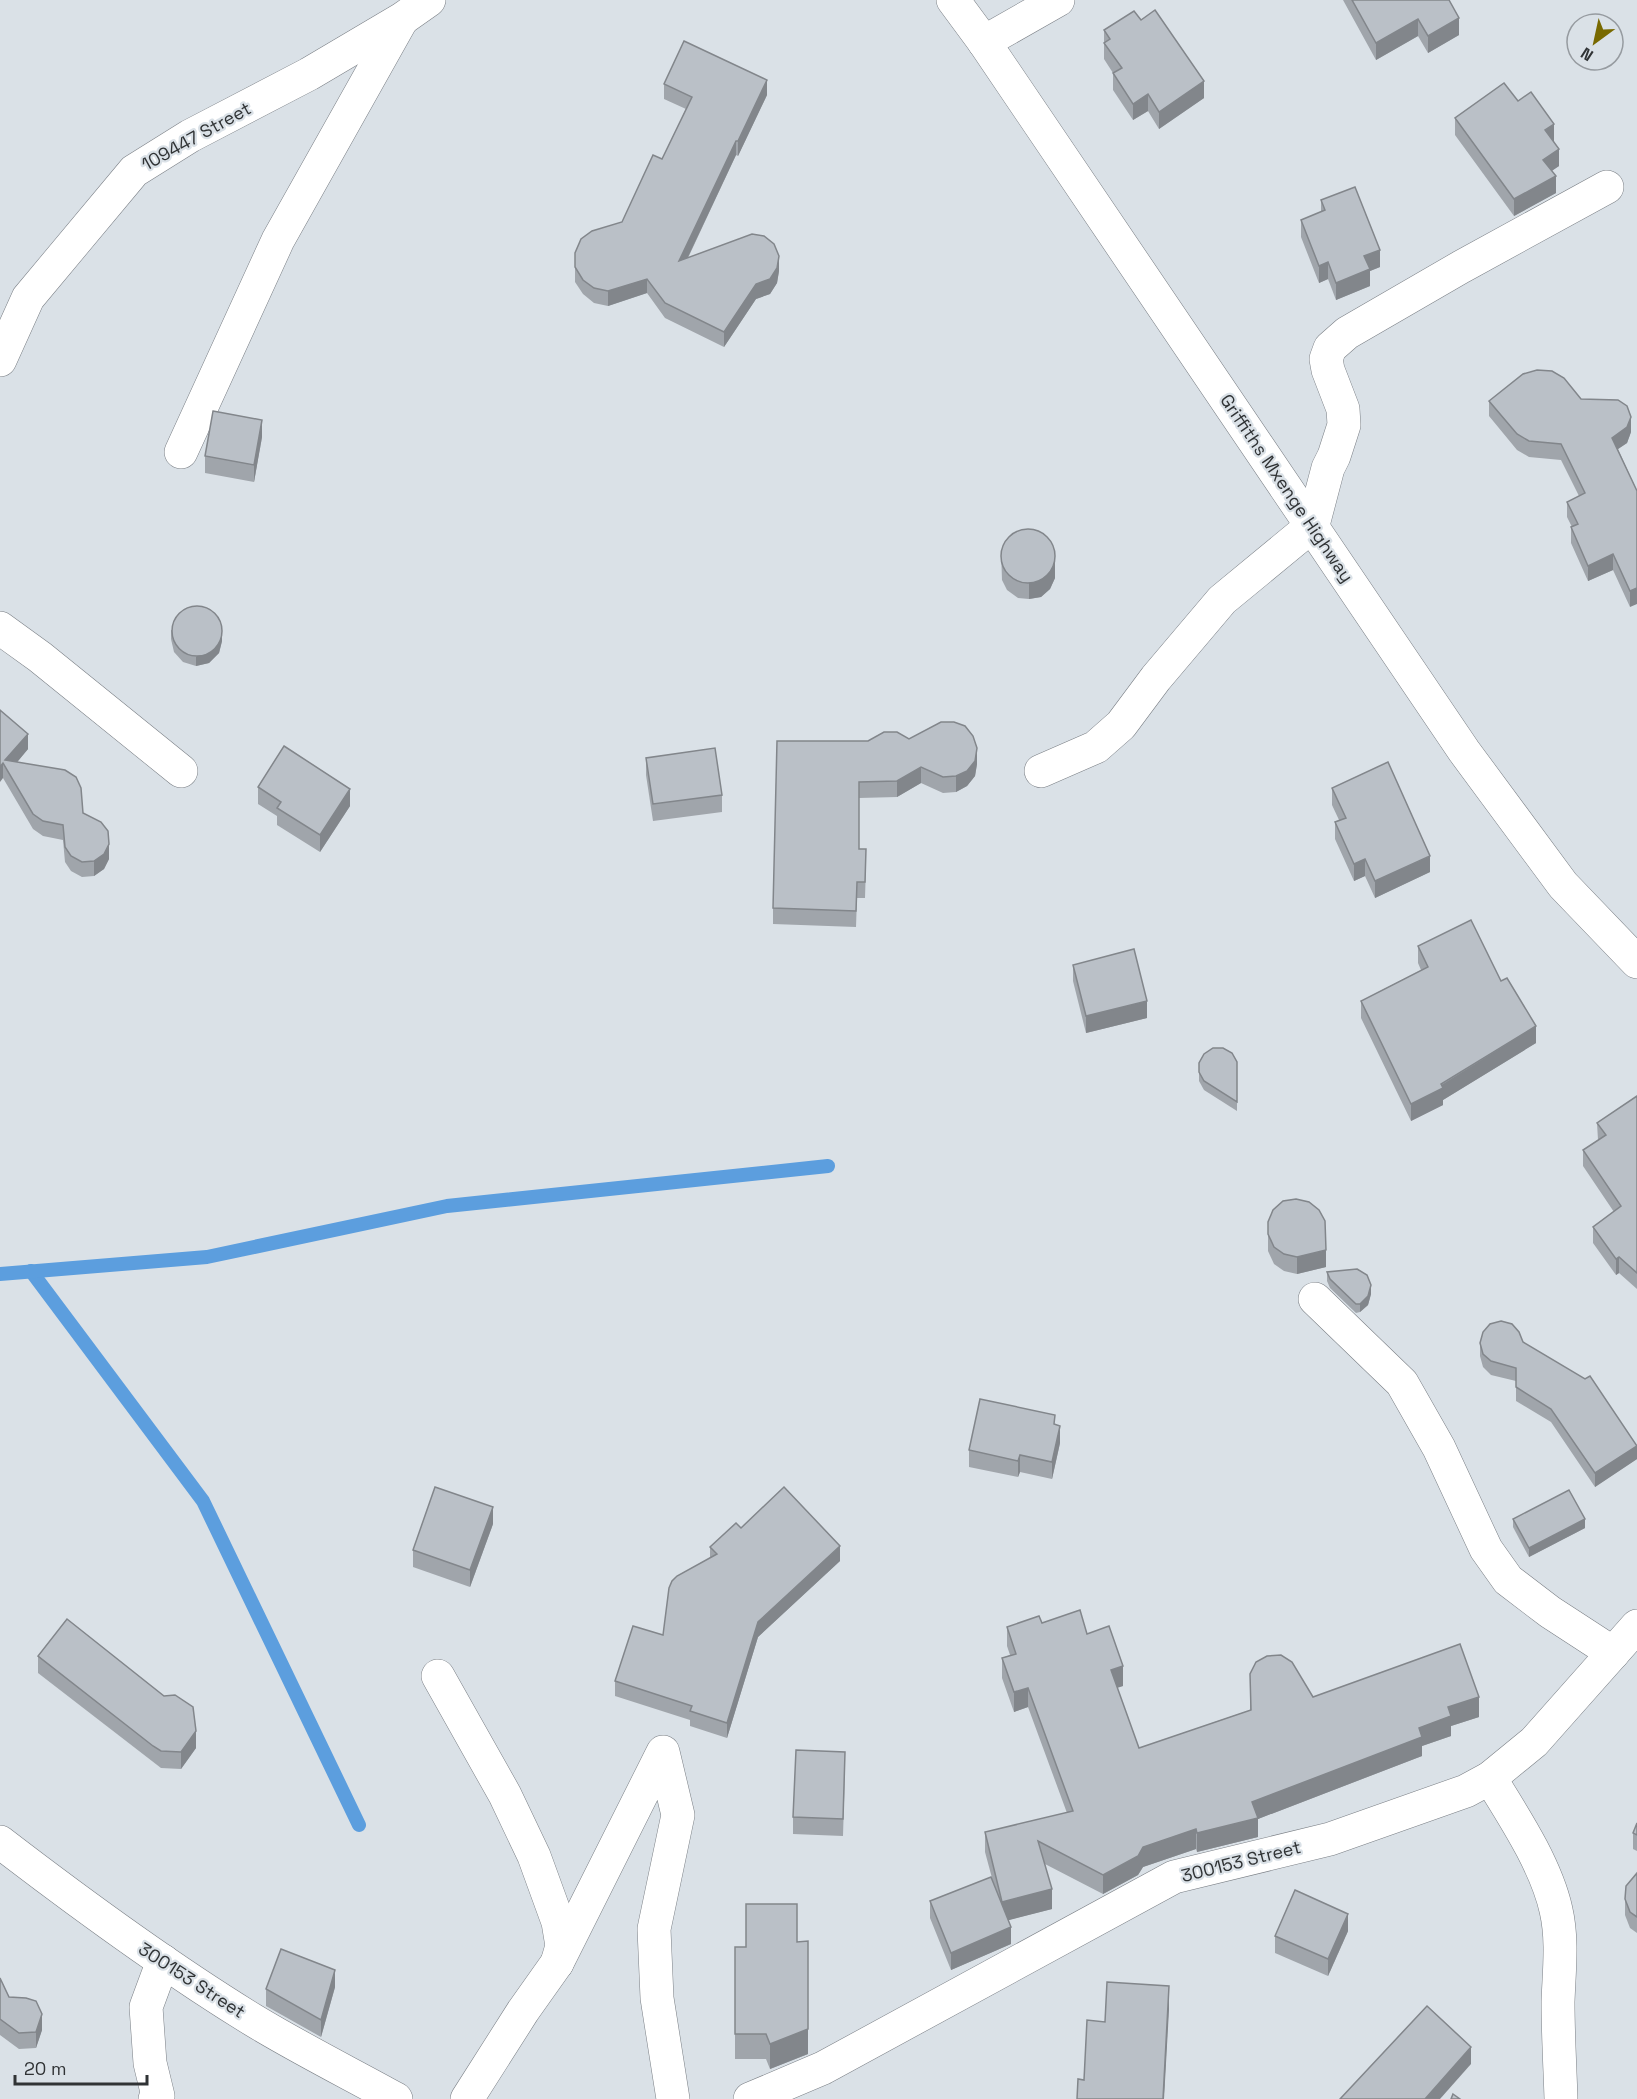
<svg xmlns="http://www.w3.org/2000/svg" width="1637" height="2099" font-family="'Space Grotesk',sans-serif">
<rect width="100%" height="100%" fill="#dae1e7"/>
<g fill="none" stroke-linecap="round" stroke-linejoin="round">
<!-- stream -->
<g stroke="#5c9ede" stroke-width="14">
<path d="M 31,1271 L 203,1501 L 359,1825"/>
<path d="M 0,1274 L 207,1257 L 447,1206 L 828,1166"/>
</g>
<defs>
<g id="street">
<path d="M 984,42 L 1058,0"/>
<path d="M 0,360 L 28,298 L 134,171 L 190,136 L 309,74 L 402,19 L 429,0"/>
<path d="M 181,452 L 278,240 L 401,21"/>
<path d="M 0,628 L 40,657 L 181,771"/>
<path d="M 1041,771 L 1096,747 L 1121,725 L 1156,678 L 1222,600 L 1313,525 L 1328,468 L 1334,456 L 1344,425 L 1343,409 L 1328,370 L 1326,359 L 1330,348 L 1347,333 L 1461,267 L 1607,187"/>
<path d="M 1315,1299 L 1402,1383 L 1439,1448 L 1486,1549 L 1508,1580 L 1550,1612 L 1613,1653"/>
<path d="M 438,1676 L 505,1795 L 534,1856 L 558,1922 L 562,1946 L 557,1963 L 523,2011 L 467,2099"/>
<path d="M 1490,1778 C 1514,1817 1546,1865 1556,1910 C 1563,1940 1559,1972 1558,2002 C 1558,2034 1560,2067 1561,2099"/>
<path d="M 0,1842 C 82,1905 165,1966 253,2020 C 299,2048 349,2073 396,2099"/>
<path d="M 557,1963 L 663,1752 L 678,1815 L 654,1929 L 657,1998 L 673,2099"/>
<path d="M 155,2099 L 158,2096 L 150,2063 L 146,2007 L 163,1961"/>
<path d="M 750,2099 L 823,2068 L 1174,1877 L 1330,1839 L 1466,1791 L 1490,1778 L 1534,1742 L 1637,1626"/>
</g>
<path id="secondary" d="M 953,0 L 984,42 L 1464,751 L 1563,885 L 1637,962"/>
</defs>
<!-- street casing -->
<use href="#street" stroke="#7a7f85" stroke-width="34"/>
<!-- secondary casing -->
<use href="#secondary" stroke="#7a7f85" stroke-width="34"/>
<!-- street -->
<use href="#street" stroke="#fff" stroke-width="33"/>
<!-- secondary -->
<use href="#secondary" stroke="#fff" stroke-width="33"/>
</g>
<!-- wall -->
<g fill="#a0a5ab">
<path d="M 1343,0 L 1449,0 L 1459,35 L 1428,53 L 1418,36 L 1376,60 Z"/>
<path d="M 1141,20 L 1204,98 L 1159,129 L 1148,111 L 1133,120 L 1113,90 L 1113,73 L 1104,59 L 1104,30 Z"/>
<path d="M 664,84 L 767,95 L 738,156 L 736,155 L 688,258 L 779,271 L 777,283 L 770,294 L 756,299 L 724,347 L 665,318 L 647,293 L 608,306 L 594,303 L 583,294 L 575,282 L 575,253 L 622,222 L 662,159 L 686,109 L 664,99 Z"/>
<path d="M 1518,101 L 1554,141 L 1559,166 L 1551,171 L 1556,193 L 1514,216 L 1455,135 L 1455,118 Z"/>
<path d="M 1321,200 L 1380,267 L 1370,271 L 1370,286 L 1336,300 L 1328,279 L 1319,283 L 1301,237 L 1301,220 L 1321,212 Z"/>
<path d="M 1581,399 L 1631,432 L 1627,443 L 1618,449 L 1637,491 L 1630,607 L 1613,570 L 1588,581 L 1571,543 L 1571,527 L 1572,527 L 1567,517 L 1567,502 L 1579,496 L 1561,460 L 1529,457 L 1517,450 L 1489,416 L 1489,401 Z"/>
<path d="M 262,437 L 254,482 L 205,473 L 205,456 Z"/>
<path d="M 1001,550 L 1055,578 L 1050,589 L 1041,597 L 1029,599 L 1018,598 L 1007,590 L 1002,580 Z"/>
<path d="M 171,630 L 222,641 L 219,653 L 209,663 L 196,666 L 183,662 L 174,652 L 171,639 Z"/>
<path d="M 0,710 L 28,749 L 17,762 L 83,813 L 109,859 L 104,869 L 94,876 L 82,877 L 71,871 L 65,862 L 63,840 L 43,836 L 33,829 L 3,778 Z"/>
<path d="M 909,739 L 977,764 L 975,776 L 967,786 L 956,792 L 943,793 L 921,783 L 897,797 L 859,798 L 859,849 L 866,865 L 865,898 L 857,898 L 856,927 L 773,924 L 773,908 L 868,741 Z"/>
<path d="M 646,758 L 722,795 L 722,812 L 653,821 L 646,775 Z"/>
<path d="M 258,787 L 350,806 L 320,852 L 277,825 L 277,816 L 258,804 Z"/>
<path d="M 1332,788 L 1430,872 L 1375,898 L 1365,876 L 1354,881 L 1335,839 L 1335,822 L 1339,820 L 1332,805 Z"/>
<path d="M 1418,946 L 1501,981 L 1536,1043 L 1443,1100 L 1443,1105 L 1411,1121 L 1361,1018 L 1361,1001 L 1421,970 L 1418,963 Z"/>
<path d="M 1073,965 L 1147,1018 L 1086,1033 L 1073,981 Z"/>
<path d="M 1237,1062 L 1237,1111 L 1204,1090 L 1199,1081 L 1199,1063 Z"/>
<path d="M 1637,1096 L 1637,1289 L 1619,1273 L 1616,1275 L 1593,1243 L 1593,1227 L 1614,1212 L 1583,1166 L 1583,1150 L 1598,1140 L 1597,1123 Z"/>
<path d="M 1268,1222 L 1326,1267 L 1297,1274 L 1284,1271 L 1274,1264 L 1268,1251 Z"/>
<path d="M 1327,1272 L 1371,1294 L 1368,1305 L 1360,1312 L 1356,1313 L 1330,1288 L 1327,1281 Z"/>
<path d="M 1523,1342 L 1637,1459 L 1595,1487 L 1551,1422 L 1516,1401 L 1516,1381 L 1491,1375 L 1483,1367 L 1480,1356 L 1480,1343 Z"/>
<path d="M 1060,1443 L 1052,1479 L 1020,1472 L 1018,1477 L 969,1467 L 969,1450 Z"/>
<path d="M 1513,1519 L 1585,1528 L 1529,1557 L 1513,1527 Z"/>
<path d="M 493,1524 L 470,1587 L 413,1567 L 413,1550 Z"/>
<path d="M 741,1528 L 840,1561 L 758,1637 L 727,1738 L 690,1726 L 690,1720 L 615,1696 L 615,1681 L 663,1635 L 710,1558 L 710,1547 Z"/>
<path d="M 1042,1623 L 1087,1634 L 1123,1686 L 1117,1687 L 1139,1748 L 1250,1710 L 1250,1674 L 1313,1697 L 1479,1717 L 1451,1726 L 1451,1736 L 1422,1746 L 1422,1756 L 1258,1819 L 1258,1837 L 1197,1852 L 1196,1849 L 1143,1867 L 1138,1875 L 1103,1894 L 1045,1864 L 1052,1909 L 1008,1920 L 1011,1944 L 951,1970 L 930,1918 L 930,1901 L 992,1878 L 985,1852 L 985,1832 L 1067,1813 L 1028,1707 L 1014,1712 L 1002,1678 L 1002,1658 L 1010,1655 L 1007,1646 L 1007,1627 Z"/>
<path d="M 38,1656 L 196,1748 L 181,1769 L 161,1768 L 38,1673 Z"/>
<path d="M 845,1769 L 843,1836 L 793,1834 L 793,1817 Z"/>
<path d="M 1637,1823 L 1637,1851 L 1633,1849 L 1633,1833 Z"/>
<path d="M 1637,1873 L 1637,1933 L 1630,1928 L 1625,1915 L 1625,1899 Z"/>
<path d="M 1348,1931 L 1328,1976 L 1275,1953 L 1275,1936 Z"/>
<path d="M 797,1942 L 808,2054 L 770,2069 L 766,2059 L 735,2059 L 735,1947 L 746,1947 Z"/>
<path d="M 0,1978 L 9,1997 L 42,2030 L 36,2048 L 19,2049 L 0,2035 Z"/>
<path d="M 335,1987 L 321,2037 L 266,2006 L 266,1989 Z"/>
</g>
<!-- shaded-wall -->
<g fill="#82868b">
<path d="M 1459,18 L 1459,35 L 1428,53 L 1428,36 Z"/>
<path d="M 1418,19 L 1418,36 L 1376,60 L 1376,43 Z"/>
<path d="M 767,80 L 767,95 L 738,156 L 738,141 Z"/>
<path d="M 1204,81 L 1204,98 L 1159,129 L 1159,112 Z"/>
<path d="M 1148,94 L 1148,111 L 1133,120 L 1133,104 Z"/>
<path d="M 1554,124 L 1554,141 L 1545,147 L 1545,130 Z"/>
<path d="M 736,141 L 736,155 L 679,276 L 679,261 Z"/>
<path d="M 1559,149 L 1559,166 L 1543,177 L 1543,160 Z"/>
<path d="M 1556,176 L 1556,193 L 1514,216 L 1514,199 Z"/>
<path d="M 1380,250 L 1380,267 L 1370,271 L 1370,286 L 1336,300 L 1336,283 L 1364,256 Z"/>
<path d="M 779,256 L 779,271 L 777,283 L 770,294 L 756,299 L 724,347 L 724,332 L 756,284 Z"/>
<path d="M 1328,262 L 1328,279 L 1319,283 L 1319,266 Z"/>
<path d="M 647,279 L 647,293 L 608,306 L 608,291 Z"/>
<path d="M 1631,417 L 1631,432 L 1627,443 L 1612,453 L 1612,438 Z"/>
<path d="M 262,420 L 262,437 L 254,482 L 254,465 Z"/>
<path d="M 1613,554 L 1613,570 L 1588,581 L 1588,566 Z"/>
<path d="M 1055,561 L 1055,578 L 1050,589 L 1041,597 L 1029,599 L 1029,583 Z"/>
<path d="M 1637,588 L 1637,604 L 1630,607 L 1630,591 Z"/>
<path d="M 222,632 L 222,641 L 219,653 L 209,663 L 196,666 L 196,657 Z"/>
<path d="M 28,734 L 28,749 L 9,772 L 5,760 Z"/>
<path d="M 977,748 L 977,764 L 975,776 L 967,786 L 956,792 L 956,776 Z"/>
<path d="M 3,763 L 3,778 L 0,782 L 0,767 Z"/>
<path d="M 921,767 L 921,783 L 897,797 L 897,781 Z"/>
<path d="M 350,789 L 350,806 L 320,852 L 320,835 Z"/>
<path d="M 109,844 L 109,859 L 104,869 L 94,876 L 94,861 Z"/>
<path d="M 1430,856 L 1430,872 L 1375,898 L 1375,881 Z"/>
<path d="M 1365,859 L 1365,876 L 1354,881 L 1354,864 Z"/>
<path d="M 1147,1001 L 1147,1018 L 1086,1033 L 1086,1016 Z"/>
<path d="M 1536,1026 L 1536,1043 L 1443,1100 L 1443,1105 L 1411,1121 L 1411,1104 Z"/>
<path d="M 1326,1250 L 1326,1267 L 1297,1274 L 1297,1257 Z"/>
<path d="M 1619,1257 L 1619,1273 L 1616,1275 L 1616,1259 Z"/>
<path d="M 1371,1285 L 1371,1294 L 1368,1305 L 1360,1312 L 1360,1304 Z"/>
<path d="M 1060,1426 L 1060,1443 L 1052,1479 L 1052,1462 Z"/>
<path d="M 1637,1446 L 1637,1459 L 1595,1487 L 1595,1473 Z"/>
<path d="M 1020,1455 L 1020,1472 L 1018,1477 L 1018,1461 Z"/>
<path d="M 493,1507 L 493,1524 L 470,1587 L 470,1570 Z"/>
<path d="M 1585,1519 L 1585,1528 L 1529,1557 L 1529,1548 Z"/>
<path d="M 840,1546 L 840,1561 L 758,1637 L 727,1738 L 727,1723 L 758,1622 Z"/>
<path d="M 1123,1666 L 1123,1686 L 1111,1690 L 1111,1670 Z"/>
<path d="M 1028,1688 L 1028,1707 L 1014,1712 L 1014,1692 Z"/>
<path d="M 1479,1697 L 1479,1717 L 1451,1726 L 1451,1736 L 1422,1746 L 1422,1756 L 1258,1819 L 1258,1837 L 1197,1852 L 1197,1833 L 1252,1802 L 1419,1728 L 1448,1707 Z"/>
<path d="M 196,1731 L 196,1748 L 181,1769 L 181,1752 Z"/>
<path d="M 1196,1829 L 1196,1849 L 1143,1867 L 1138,1875 L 1103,1894 L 1103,1875 L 1143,1847 Z"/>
<path d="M 1052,1889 L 1052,1909 L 1002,1922 L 1002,1902 Z"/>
<path d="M 1348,1914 L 1348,1931 L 1328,1976 L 1328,1959 Z"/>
<path d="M 1011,1927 L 1011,1944 L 951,1970 L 951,1953 Z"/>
<path d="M 335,1970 L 335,1987 L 321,2037 L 321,2020 Z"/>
<path d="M 1169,1986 L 1169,2010 L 1164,2099 L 1163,2099 Z"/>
<path d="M 42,2014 L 42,2030 L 36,2048 L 36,2032 Z"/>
<path d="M 808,2029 L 808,2054 L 770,2069 L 770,2044 Z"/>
<path d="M 1471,2047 L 1471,2064 L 1440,2099 L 1425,2099 Z"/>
</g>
<!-- building -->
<g fill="#bac0c7" stroke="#82868b" stroke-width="1.5">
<path d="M 1352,0 L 1449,0 L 1459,18 L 1428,36 L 1418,19 L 1376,43 Z"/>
<path d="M 1155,10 L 1204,81 L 1159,112 L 1148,94 L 1133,104 L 1113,73 L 1122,68 L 1104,43 L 1110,39 L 1104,30 L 1134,11 L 1141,20 Z"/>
<path d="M 684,41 L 767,80 L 738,141 L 736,141 L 679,261 L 752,234 L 764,236 L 774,244 L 779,256 L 777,268 L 770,279 L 756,284 L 724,332 L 665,303 L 647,279 L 608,291 L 594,288 L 583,280 L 575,267 L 575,253 L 581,239 L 592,231 L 622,222 L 653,155 L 662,159 L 692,97 L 664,84 Z"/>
<path d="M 1504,83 L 1518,101 L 1531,92 L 1554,124 L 1545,130 L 1559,149 L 1543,160 L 1556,176 L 1514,199 L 1455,118 Z"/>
<path d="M 1355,187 L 1380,250 L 1364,256 L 1370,269 L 1336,283 L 1328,262 L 1319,266 L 1301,220 L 1325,210 L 1321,200 Z"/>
<path d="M 1537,370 L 1552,371 L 1564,378 L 1581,399 L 1618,400 L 1627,406 L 1631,417 L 1627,427 L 1612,438 L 1637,491 L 1637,588 L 1630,591 L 1613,554 L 1588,566 L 1571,527 L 1578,524 L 1567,502 L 1585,493 L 1561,444 L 1529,441 L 1517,434 L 1489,401 L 1523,374 Z"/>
<path d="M 213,411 L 262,420 L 254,465 L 205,456 Z"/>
<circle cx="1028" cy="556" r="27"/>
<circle cx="197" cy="631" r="25"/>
<path d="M 0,710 L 28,734 L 5,760 L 65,770 L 76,777 L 81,788 L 83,813 L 101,822 L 108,831 L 109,844 L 104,854 L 94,861 L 82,862 L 71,856 L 65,847 L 63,825 L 43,821 L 33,814 L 3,763 L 0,767 Z"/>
<path d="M 941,722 L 954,722 L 965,726 L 973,736 L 977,748 L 975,761 L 967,771 L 956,776 L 943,777 L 921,767 L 897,781 L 859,782 L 859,849 L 866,849 L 865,882 L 857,882 L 856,911 L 773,908 L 777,741 L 868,741 L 884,732 L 897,732 L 909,739 Z"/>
<path d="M 284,746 L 350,789 L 320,835 L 277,808 L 281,802 L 258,787 Z"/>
<path d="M 715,748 L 722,795 L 653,804 L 646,758 Z"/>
<path d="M 1388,762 L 1430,856 L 1375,881 L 1365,859 L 1354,864 L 1335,822 L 1346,818 L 1332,788 Z"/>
<path d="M 1471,920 L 1501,981 L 1507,978 L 1536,1026 L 1441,1084 L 1443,1088 L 1411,1104 L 1361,1001 L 1428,967 L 1418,946 Z"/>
<path d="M 1134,949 L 1147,1001 L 1086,1016 L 1073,965 Z"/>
<path d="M 1213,1048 L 1223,1048 L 1232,1053 L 1237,1062 L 1237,1102 L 1204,1081 L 1199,1072 L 1199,1063 L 1204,1054 Z"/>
<path d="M 1637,1096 L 1637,1273 L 1619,1257 L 1616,1259 L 1593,1227 L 1621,1206 L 1583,1150 L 1606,1135 L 1597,1123 Z"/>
<path d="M 1296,1199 L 1309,1202 L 1319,1210 L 1325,1221 L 1326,1250 L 1297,1257 L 1284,1254 L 1274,1247 L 1268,1234 L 1268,1222 L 1273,1210 L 1283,1201 Z"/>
<path d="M 1357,1269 L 1367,1275 L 1371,1285 L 1368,1296 L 1360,1304 L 1356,1304 L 1330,1279 L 1327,1272 Z"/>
<path d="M 1501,1321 L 1512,1324 L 1519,1332 L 1523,1342 L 1585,1379 L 1590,1376 L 1637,1446 L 1595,1473 L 1551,1409 L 1516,1387 L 1516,1368 L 1491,1361 L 1483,1354 L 1480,1343 L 1483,1332 L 1490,1324 Z"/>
<path d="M 980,1399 L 1055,1415 L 1054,1424 L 1060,1426 L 1052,1462 L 1020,1455 L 1018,1461 L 969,1450 Z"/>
<path d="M 435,1487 L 493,1507 L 470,1570 L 413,1550 Z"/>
<path d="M 784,1487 L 840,1546 L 758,1622 L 727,1723 L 690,1711 L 692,1706 L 615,1681 L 633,1626 L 663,1635 L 669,1588 L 672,1581 L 677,1576 L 717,1554 L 710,1547 L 736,1523 L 741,1528 Z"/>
<path d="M 1569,1490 L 1585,1519 L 1529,1548 L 1513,1519 Z"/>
<path d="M 1080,1610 L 1087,1634 L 1109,1626 L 1123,1666 L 1111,1670 L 1139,1748 L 1251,1710 L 1250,1674 L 1256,1662 L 1267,1656 L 1281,1655 L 1292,1662 L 1313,1697 L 1460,1644 L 1479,1697 L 1448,1707 L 1451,1716 L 1419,1728 L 1422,1737 L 1252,1802 L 1258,1818 L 1197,1833 L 1196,1829 L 1143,1847 L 1138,1856 L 1103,1875 L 1038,1841 L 1052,1889 L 1002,1902 L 985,1832 L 1073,1811 L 1028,1688 L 1014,1692 L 1002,1658 L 1016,1654 L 1007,1627 L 1039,1616 L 1042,1623 Z"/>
<path d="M 67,1619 L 164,1696 L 175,1695 L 193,1707 L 196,1731 L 181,1752 L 161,1751 L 153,1746 L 38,1656 Z"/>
<path d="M 796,1750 L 845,1752 L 843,1819 L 793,1817 Z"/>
<path d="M 1637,1823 L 1637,1835 L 1633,1833 Z"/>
<path d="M 1637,1873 L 1637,1917 L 1630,1912 L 1625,1899 L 1626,1886 Z"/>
<path d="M 991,1877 L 1011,1927 L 951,1953 L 930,1901 Z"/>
<path d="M 1295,1890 L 1348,1914 L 1328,1959 L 1275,1936 Z"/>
<path d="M 746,1904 L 797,1904 L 797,1942 L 808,1941 L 808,2029 L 770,2044 L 766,2034 L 735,2034 L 735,1947 L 746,1947 Z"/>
<path d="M 281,1949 L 335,1970 L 321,2020 L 266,1989 Z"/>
<path d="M 0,1978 L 9,1997 L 26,1998 L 36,2001 L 42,2014 L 36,2032 L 19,2033 L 0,2019 Z"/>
<path d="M 1107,1982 L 1169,1986 L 1163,2099 L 1077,2099 L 1078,2079 L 1084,2080 L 1087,2020 L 1105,2022 Z"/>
<path d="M 1427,2006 L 1471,2047 L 1425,2099 L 1340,2099 Z"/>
<path d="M 1453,2094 L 1460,2099 L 1451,2099 Z"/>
</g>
<g text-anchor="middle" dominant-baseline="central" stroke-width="4.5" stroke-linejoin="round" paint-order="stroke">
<!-- street labels -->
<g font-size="18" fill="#303335" stroke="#dae1e7">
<text transform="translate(196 136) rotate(-29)">109447 Street</text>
<text transform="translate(1287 488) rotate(56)">Griffiths Mxenge Highway</text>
<text transform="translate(1241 1861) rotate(-14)">300153 Street</text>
<text transform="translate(192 1980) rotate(33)">300153 Street</text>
</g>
</g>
<!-- north arrow -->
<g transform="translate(1595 42) rotate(213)"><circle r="28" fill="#dae1e7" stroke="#969ba0" stroke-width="1.5"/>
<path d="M0-4.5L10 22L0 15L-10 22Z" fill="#786900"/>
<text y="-9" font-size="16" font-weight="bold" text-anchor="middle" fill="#303335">N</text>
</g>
<!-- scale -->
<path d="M15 2075v9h132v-9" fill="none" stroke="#303335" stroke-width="3"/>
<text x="24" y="2075" font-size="18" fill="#303335" stroke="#dae1e7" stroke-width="4.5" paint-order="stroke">20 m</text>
</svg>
